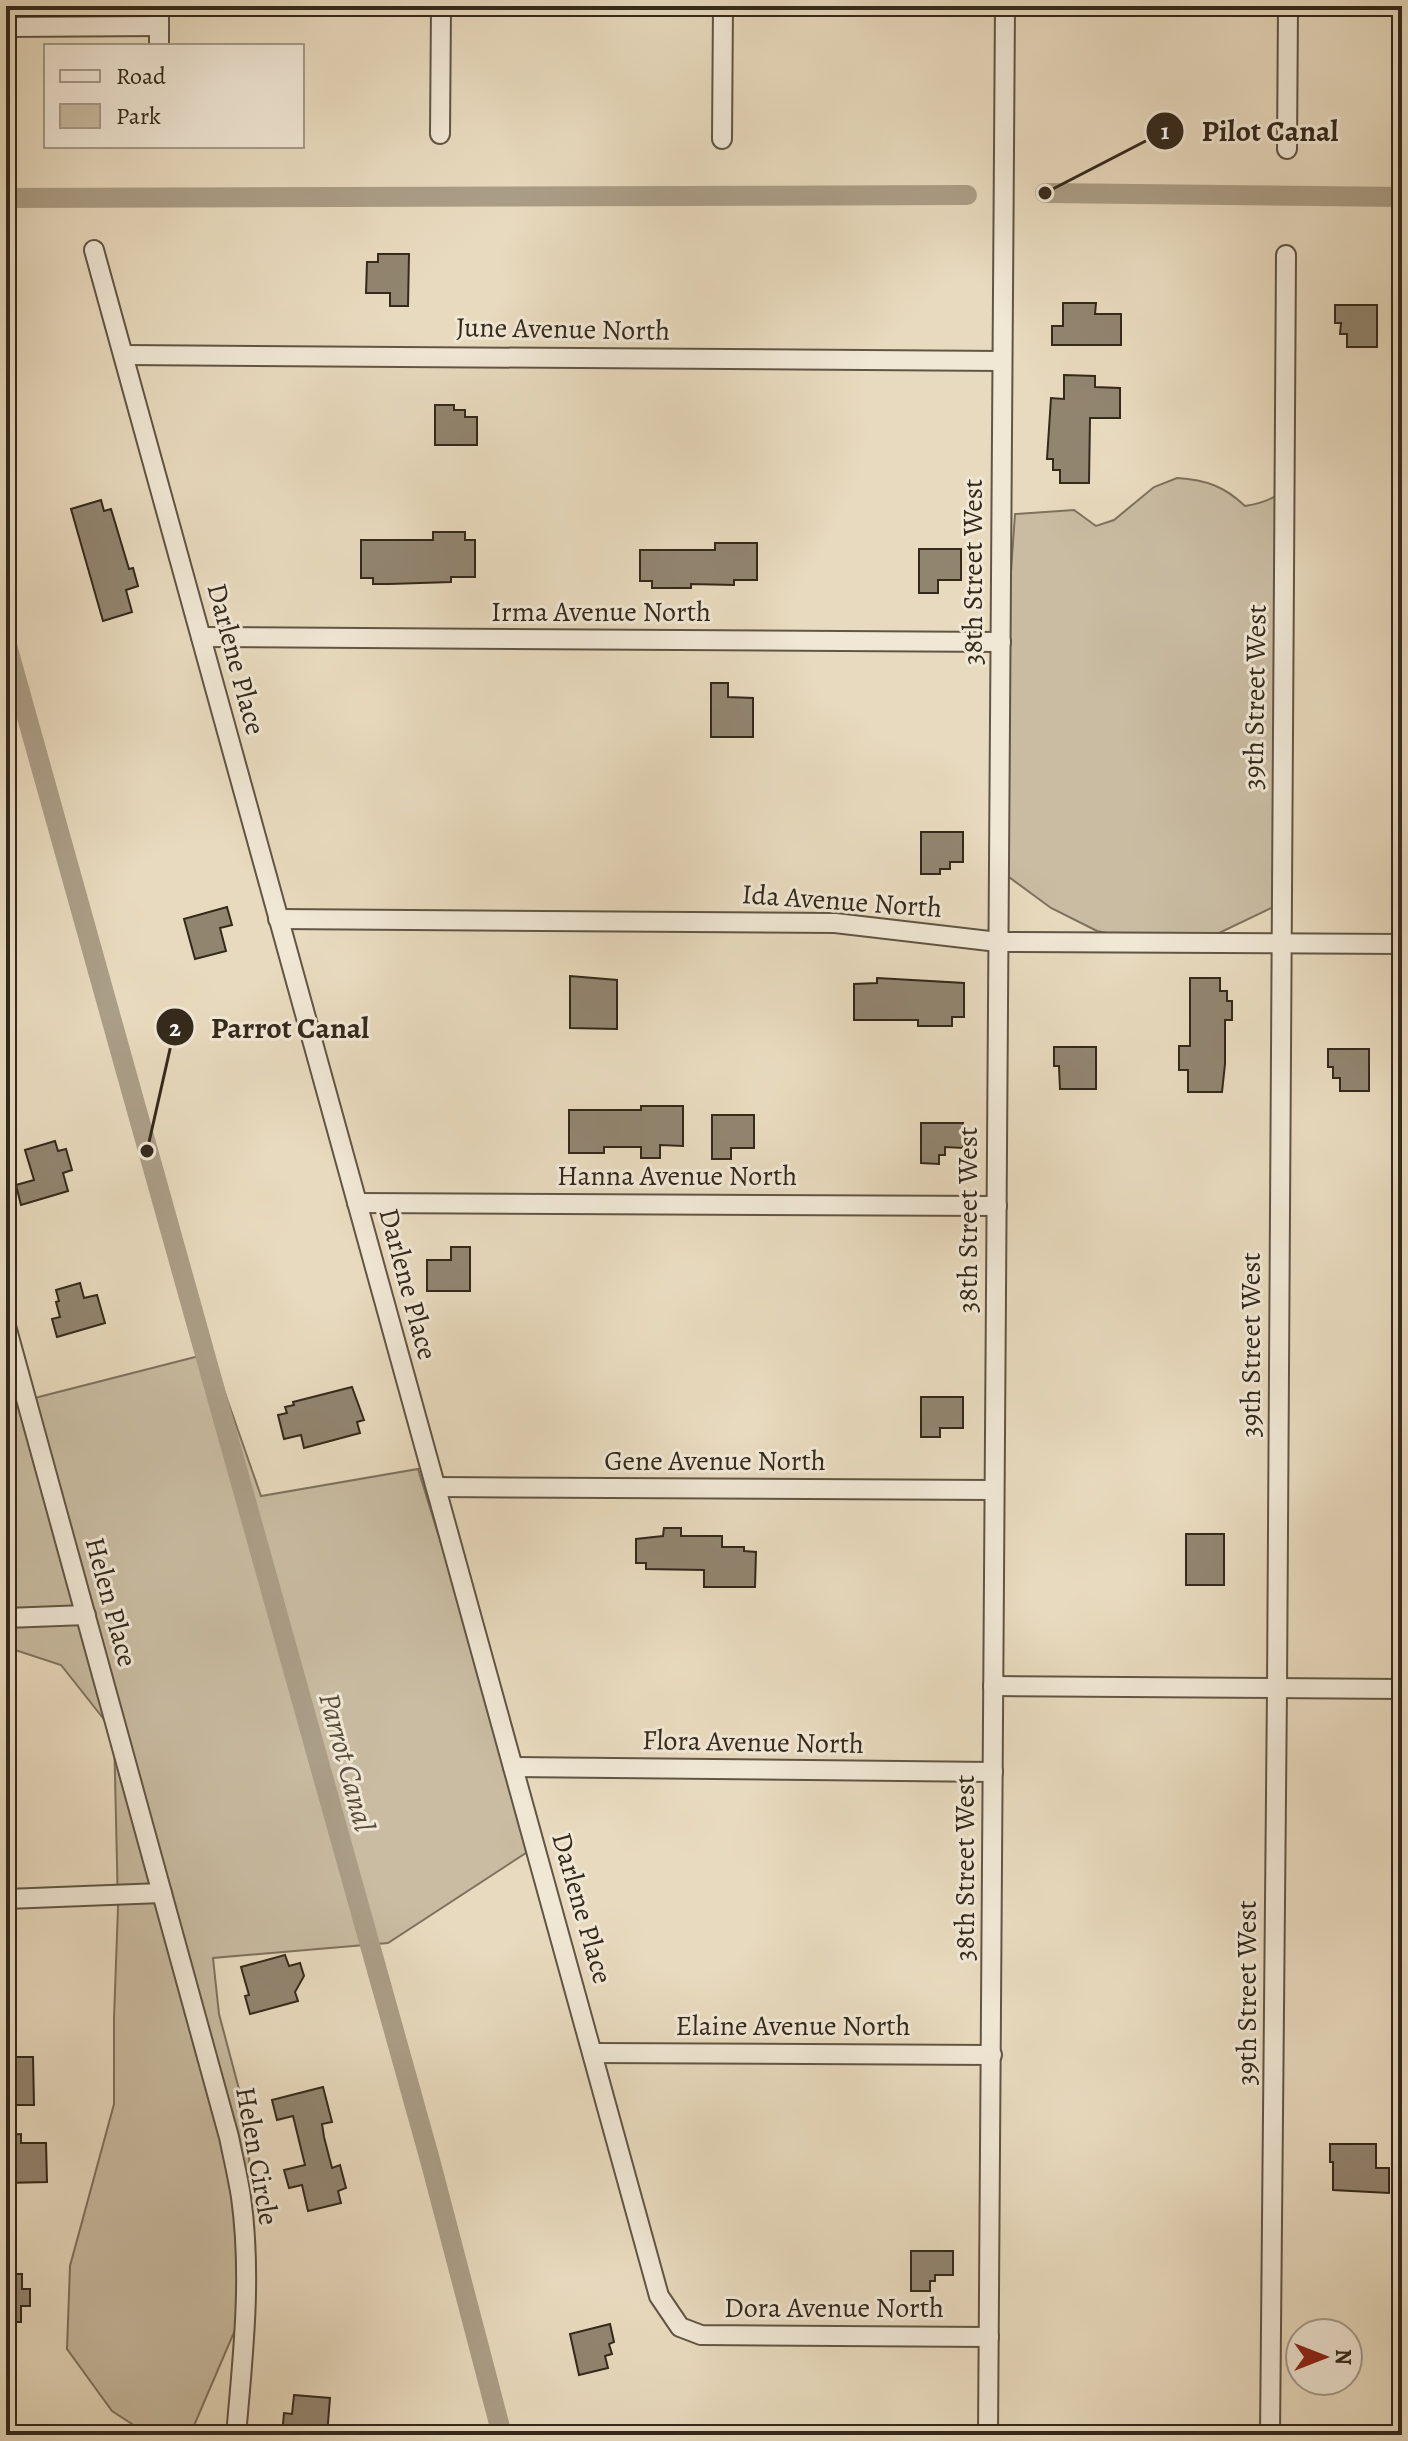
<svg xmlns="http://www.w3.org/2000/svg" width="1408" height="2441" font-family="Alegreya,serif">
<rect width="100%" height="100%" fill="#e8dabe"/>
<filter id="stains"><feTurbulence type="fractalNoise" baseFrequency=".0025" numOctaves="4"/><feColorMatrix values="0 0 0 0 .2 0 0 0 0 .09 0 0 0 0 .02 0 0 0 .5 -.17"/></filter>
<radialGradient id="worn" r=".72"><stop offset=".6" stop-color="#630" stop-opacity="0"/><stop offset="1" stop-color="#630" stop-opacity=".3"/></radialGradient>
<!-- green -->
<g fill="#c9bca2" stroke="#7e725e" stroke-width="2">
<path d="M 1177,478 C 1206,480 1224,486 1245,506 C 1266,503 1279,496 1294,482 L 1284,902 L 1217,934 L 1144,941 L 1097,931 L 1051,908 L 998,869 L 1005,657 L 1015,514 L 1074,510 L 1096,526 L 1114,520 L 1154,487 Z"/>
<path d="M 211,1353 L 261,1496 L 418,1469 L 535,1847 L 388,1943 L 213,1958 L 219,2014 L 248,2123 L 253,2288 L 190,2435 L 149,2435 L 112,2411 L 67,2349 L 70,2266 L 114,2104 L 114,2018 L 118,1907 L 114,1732 L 61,1665 L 6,1647 L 6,1382 L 15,1403 Z"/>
</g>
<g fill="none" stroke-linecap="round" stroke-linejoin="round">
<!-- canal -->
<g stroke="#ab9e87" stroke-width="20">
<path d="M 1045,193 L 1402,197"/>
<path d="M 6,198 L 967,195"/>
<path d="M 6,642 L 430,2160 L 502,2435"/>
</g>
</g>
<!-- building -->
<g fill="#928570" stroke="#34291b" stroke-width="2">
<path d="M 378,254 L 409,254 L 408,306 L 390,306 L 390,293 L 366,293 L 367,262 L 378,262 Z"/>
<path d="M 1063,303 L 1096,303 L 1095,314 L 1121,314 L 1121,345 L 1052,345 L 1052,326 L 1063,326 Z"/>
<path d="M 1335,305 L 1377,305 L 1377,347 L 1347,347 L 1347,334 L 1340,334 L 1341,323 L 1335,323 Z"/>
<path d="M 1064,375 L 1095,376 L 1095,387 L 1120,388 L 1120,418 L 1090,418 L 1089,483 L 1060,483 L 1060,470 L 1053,470 L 1053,459 L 1047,459 L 1051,398 L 1064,399 Z"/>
<path d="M 435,405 L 454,405 L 454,410 L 465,410 L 465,417 L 477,417 L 477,445 L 435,445 Z"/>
<path d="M 101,500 L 104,511 L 111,509 L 129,569 L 133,568 L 138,586 L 126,590 L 132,612 L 103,621 L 71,509 Z"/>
<path d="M 433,532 L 465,532 L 465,540 L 475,540 L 475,577 L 451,577 L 451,582 L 389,584 L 373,584 L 373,578 L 361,578 L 361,540 L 433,540 Z"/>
<path d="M 715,543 L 757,543 L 757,580 L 734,580 L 734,585 L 691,584 L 691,588 L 652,588 L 652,581 L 640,581 L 640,550 L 715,550 Z"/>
<path d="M 919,549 L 961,549 L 961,580 L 938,580 L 938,593 L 919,593 Z"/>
<path d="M 711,683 L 728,683 L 728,697 L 753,698 L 753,737 L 711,737 Z"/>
<path d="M 921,832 L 963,832 L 963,862 L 950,862 L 950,869 L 940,869 L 940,874 L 921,874 Z"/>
<path d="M 227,907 L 232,925 L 220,928 L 226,951 L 195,959 L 184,919 Z"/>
<path d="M 570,976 L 617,980 L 617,1029 L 570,1028 Z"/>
<path d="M 877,978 L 964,983 L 964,1017 L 952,1017 L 952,1026 L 918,1026 L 918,1020 L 854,1020 L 854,984 L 877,983 Z"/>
<path d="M 1190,978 L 1220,978 L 1220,991 L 1227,991 L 1227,1001 L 1232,1001 L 1232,1020 L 1225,1020 L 1225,1064 L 1222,1092 L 1188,1092 L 1188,1070 L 1179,1070 L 1179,1046 L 1190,1046 Z"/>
<path d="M 1054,1047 L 1096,1047 L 1096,1089 L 1060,1089 L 1059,1066 L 1054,1066 Z"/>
<path d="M 1328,1049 L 1369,1049 L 1369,1091 L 1340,1091 L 1340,1078 L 1333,1078 L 1333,1067 L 1328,1067 Z"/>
<path d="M 641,1106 L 683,1106 L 683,1146 L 660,1145 L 660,1158 L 641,1158 L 641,1147 L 604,1147 L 604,1153 L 569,1153 L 569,1110 L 641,1110 Z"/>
<path d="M 712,1115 L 754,1115 L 754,1148 L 731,1148 L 731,1159 L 712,1159 Z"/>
<path d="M 921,1123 L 963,1123 L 963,1148 L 945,1147 L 945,1155 L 939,1155 L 939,1164 L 921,1163 Z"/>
<path d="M 55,1141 L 58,1151 L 66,1149 L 72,1170 L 63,1173 L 68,1191 L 21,1205 L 16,1185 L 34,1180 L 25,1150 Z"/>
<path d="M 451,1247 L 470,1247 L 470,1291 L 427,1291 L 427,1260 L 451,1260 Z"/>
<path d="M 80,1283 L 84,1298 L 97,1295 L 105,1323 L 57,1337 L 52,1319 L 60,1317 L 56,1302 L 59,1301 L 56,1290 Z"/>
<path d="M 352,1387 L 364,1420 L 357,1422 L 360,1433 L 304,1448 L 301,1435 L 284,1439 L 278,1415 L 287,1413 L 285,1407 L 294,1405 L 293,1402 Z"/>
<path d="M 921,1397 L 963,1397 L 963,1428 L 940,1428 L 940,1437 L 921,1437 Z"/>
<path d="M 664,1528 L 681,1528 L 681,1536 L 722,1536 L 722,1547 L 744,1547 L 744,1551 L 756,1552 L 755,1587 L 704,1587 L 704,1570 L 646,1569 L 646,1563 L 636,1563 L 636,1539 L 663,1536 Z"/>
<rect x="1186" y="1534" width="38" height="51"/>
<path d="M 285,1955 L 289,1966 L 300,1963 L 304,1976 L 295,1992 L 298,2001 L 250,2014 L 245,1996 L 249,1995 L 241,1967 Z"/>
<path d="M 6,2057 L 33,2057 L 34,2105 L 6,2105 Z"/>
<path d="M 323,2087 L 332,2122 L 322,2124 L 324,2137 L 332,2168 L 340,2165 L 346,2188 L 338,2191 L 341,2203 L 308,2211 L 302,2185 L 289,2188 L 284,2170 L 305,2165 L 293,2116 L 277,2120 L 272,2100 Z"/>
<path d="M 21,2134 L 21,2143 L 46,2143 L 47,2182 L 6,2183 L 6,2135 Z"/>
<path d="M 1330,2144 L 1376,2144 L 1376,2168 L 1389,2168 L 1389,2193 L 1333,2190 L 1333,2162 L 1330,2162 Z"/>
<path d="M 911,2251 L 953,2251 L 953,2275 L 935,2275 L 935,2281 L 930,2281 L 930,2291 L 911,2291 Z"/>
<path d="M 6,2274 L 22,2274 L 22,2289 L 30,2289 L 30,2306 L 21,2306 L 21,2322 L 6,2322 Z"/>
<path d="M 610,2324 L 614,2342 L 609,2344 L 612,2354 L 605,2356 L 608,2368 L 579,2375 L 570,2334 Z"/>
<path d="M 294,2395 L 330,2398 L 327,2435 L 282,2435 L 284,2413 L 292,2414 Z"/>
</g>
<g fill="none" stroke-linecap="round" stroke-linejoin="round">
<defs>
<g id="minor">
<path d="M 6,27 L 159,26"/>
<path d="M 159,46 L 159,6"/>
<path d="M 440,134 L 441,6"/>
<path d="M 722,139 L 723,6"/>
<path d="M 1287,149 L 1288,6"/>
<path d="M 94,250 L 659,2296 L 680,2327 L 701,2335 L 989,2337"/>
<path d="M 124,355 L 1002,361"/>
<path d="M 201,637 L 1001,642"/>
<path d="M 278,919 L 835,923 L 998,942 L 1402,944"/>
<path d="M 357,1203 L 997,1206"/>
<path d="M 6,1326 L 229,2137 C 233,2157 238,2177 241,2197 C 252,2276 243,2356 236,2435"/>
<path d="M 437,1487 L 994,1490"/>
<path d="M 6,1618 L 86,1615"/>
<path d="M 993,1686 L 1402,1689"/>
<path d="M 513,1767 L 993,1772"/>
<path d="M 6,1899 L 162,1893"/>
<path d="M 593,2053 L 992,2055"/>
<path d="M 988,2435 L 1005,6"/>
<path d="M 1270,2435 L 1277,1689 L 1286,255"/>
</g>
</defs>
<!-- minor casing -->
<use href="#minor" stroke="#615544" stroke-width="22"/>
<!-- minor -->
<use href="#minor" stroke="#f0e7d5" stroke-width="18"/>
</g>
<g text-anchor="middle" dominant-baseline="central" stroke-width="6" stroke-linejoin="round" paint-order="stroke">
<!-- street labels -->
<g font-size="28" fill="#34291b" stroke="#f0e7d5">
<text transform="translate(563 329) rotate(1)">June Avenue North</text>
<text transform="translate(973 572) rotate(-90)">38th Street West</text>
<text x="601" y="612">Irma Avenue North</text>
<text transform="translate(236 659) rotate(75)">Darlene Place</text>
<text transform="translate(1255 697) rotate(-89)">39th Street West</text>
<text transform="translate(842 901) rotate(4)">Ida Avenue North</text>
<text x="677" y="1176">Hanna Avenue North</text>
<text transform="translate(968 1220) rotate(-90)">38th Street West</text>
<text transform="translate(408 1284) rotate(75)">Darlene Place</text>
<text transform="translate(1251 1345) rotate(-90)">39th Street West</text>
<text x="715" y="1461">Gene Avenue North</text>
<text transform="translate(111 1602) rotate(75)">Helen Place</text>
<text transform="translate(753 1742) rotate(1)">Flora Avenue North</text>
<text transform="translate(965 1868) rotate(-90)">38th Street West</text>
<text transform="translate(582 1908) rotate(74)">Darlene Place</text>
<text transform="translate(1247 1993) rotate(-90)">39th Street West</text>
<text x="793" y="2026">Elaine Avenue North</text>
<text transform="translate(257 2156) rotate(80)">Helen Circle</text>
<text x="834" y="2308">Dora Avenue North</text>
</g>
<!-- water labels -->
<g font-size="30" font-style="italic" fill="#584c3b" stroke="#f0e7d5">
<text transform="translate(347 1762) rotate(75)">Parrot Canal</text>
</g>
</g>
<!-- callouts -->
<path fill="none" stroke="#34291b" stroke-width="3" d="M1045 193L1165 131M147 1151L175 1027"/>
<g fill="#34291b" stroke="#f0e7d5" stroke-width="3">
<circle cx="1045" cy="193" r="8"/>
<circle cx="147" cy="1151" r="8"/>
<circle cx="1165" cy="131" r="20"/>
<circle cx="175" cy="1027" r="20"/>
</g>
<g font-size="24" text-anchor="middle" font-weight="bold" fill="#fff">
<text x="1165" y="139">1</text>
<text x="175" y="1036">2</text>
</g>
<g font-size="30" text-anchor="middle" font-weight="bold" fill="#34291b" stroke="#f0e7d5" stroke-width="6" stroke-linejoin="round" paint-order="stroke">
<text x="1270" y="141">Pilot Canal</text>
<text x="290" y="1038">Parrot Canal</text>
</g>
<!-- margin -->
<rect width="1408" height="2441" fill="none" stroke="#e8dabe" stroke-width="32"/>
<rect x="8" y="8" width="1392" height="2425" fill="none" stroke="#34291b" stroke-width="4"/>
<rect x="16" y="16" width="1376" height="2409" fill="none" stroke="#34291b" stroke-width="2"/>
<!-- legend -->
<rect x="44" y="44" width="260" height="104" fill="#f0e7d5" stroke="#a59b8b" stroke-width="2"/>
<rect x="60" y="70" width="40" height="12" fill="#f0e7d5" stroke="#a59b8b" stroke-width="2"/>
<text x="116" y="84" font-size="24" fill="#34291b">Road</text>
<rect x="60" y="104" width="40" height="24" fill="#c9bca2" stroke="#a59b8b" stroke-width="2"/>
<text x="116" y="124" font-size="24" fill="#34291b">Park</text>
<!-- north arrow -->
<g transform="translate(1324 2357) rotate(90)"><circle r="38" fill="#f0e7d5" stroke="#a59b8b" stroke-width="2"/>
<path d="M0-6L14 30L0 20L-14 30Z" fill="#8f2418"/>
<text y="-12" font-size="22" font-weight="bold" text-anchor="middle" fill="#34291b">N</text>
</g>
<rect width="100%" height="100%" filter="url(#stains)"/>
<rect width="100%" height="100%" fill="url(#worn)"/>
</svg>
